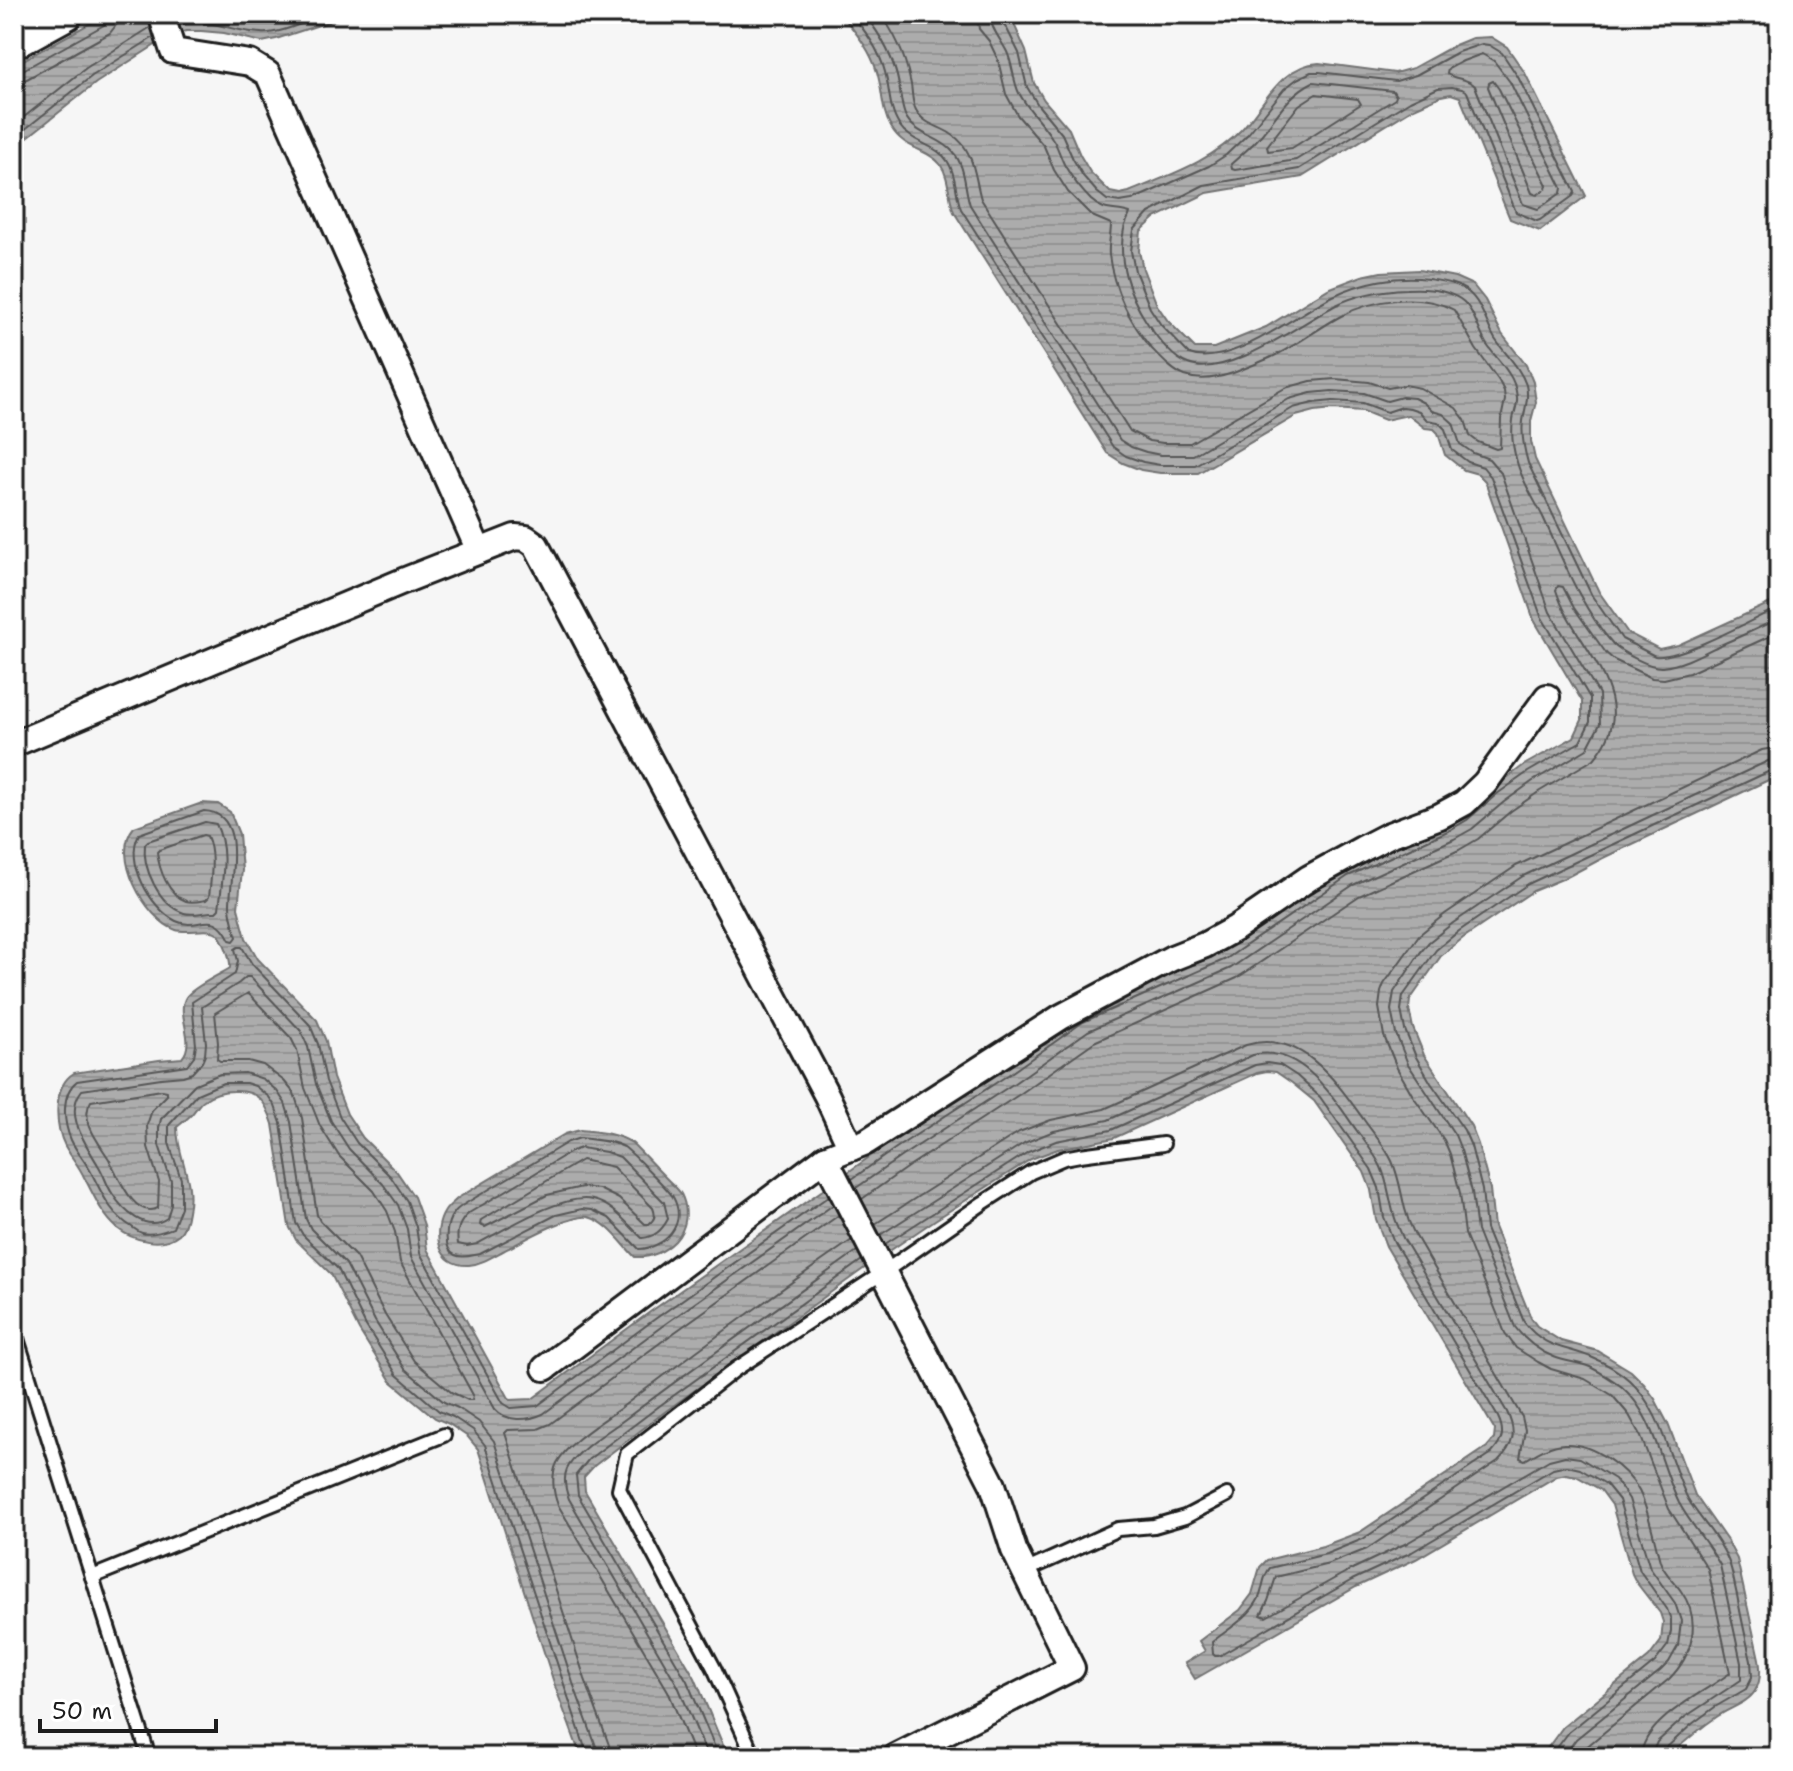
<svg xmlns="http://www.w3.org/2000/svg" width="1793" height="1771" font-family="'Shantell Sans',sans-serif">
<defs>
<pattern id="water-rules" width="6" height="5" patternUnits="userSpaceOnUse" patternTransform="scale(2)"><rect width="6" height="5" fill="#acacac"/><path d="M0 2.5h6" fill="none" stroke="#939393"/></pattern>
</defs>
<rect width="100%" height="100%" fill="#f6f6f6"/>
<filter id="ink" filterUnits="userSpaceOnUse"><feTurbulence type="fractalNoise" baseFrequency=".0125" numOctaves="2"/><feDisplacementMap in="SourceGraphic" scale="16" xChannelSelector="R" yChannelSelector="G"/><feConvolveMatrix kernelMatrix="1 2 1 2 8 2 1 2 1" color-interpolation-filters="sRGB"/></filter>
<g filter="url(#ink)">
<!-- water -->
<g fill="url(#water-rules)" stroke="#727272" stroke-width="2">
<path d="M 107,14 L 353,14 L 276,39 L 262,42 L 224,33 L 201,31 L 186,31 L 171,35 L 96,83 L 14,148 L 14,65 Z"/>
<path d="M 841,14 L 1004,14 L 1014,24 L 1026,51 L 1034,83 L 1044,100 L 1069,129 L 1080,155 L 1090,172 L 1110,192 L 1120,194 L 1129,192 C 1169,175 1211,162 1242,129 C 1264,105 1281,65 1319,63 L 1395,73 L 1413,68 L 1455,45 L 1472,38 L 1491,37 L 1507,47 L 1525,73 L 1586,196 L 1540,231 L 1510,219 L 1460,97 L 1451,94 L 1441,96 L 1414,108 L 1302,177 L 1207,193 L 1155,218 L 1141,231 L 1139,251 L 1143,269 L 1157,305 L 1168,321 L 1195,348 L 1214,348 L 1266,327 L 1328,289 L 1362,276 L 1381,272 L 1419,270 L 1455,277 L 1473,285 L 1485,300 L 1502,334 L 1526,365 L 1533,382 L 1536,402 L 1531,421 L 1531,441 L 1535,459 L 1599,592 L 1628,633 L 1659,649 L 1678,645 L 1779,599 L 1779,775 L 1603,858 L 1567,877 L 1533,891 L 1463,938 L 1441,956 L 1410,1000 L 1409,1009 L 1413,1028 L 1424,1055 L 1471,1126 L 1478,1144 L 1490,1189 L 1494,1227 L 1531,1318 L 1537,1326 L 1561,1341 L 1598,1351 L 1631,1371 L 1644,1384 L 1655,1399 L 1668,1424 L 1695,1495 L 1728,1542 L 1737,1559 L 1759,1659 C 1761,1670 1761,1681 1755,1691 C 1748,1703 1729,1708 1718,1716 C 1700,1728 1684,1742 1668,1757 L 1537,1757 L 1546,1750 L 1563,1727 L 1649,1657 L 1661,1641 L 1663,1622 L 1660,1613 L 1636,1582 L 1632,1574 L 1612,1505 L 1601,1490 L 1576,1476 L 1566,1474 L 1557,1476 L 1416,1559 L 1356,1587 L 1195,1679 L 1185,1663 L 1205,1651 L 1199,1641 L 1240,1610 L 1252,1594 L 1260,1567 L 1267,1560 L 1323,1546 L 1360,1532 L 1487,1447 L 1494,1439 L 1495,1430 L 1386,1246 L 1376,1219 L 1371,1190 L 1364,1172 L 1314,1101 L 1292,1083 L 1276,1072 L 1267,1071 L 1257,1073 L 1114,1138 L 1058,1149 L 1031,1159 L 935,1220 L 866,1267 L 666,1411 L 594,1466 L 584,1477 L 585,1491 L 695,1678 L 728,1757 L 581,1757 L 556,1689 L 478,1449 L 468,1437 L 449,1424 L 435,1418 L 391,1381 L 359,1330 L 331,1274 L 296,1240 L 289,1226 L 273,1124 C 266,1102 258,1090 234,1091 C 224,1091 212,1094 204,1100 C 199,1103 196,1110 191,1115 C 187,1119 182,1123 177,1127 C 177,1156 195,1182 188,1211 C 187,1218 185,1229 179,1234 C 162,1248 133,1241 117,1228 C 101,1214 94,1195 84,1177 C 79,1166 71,1157 65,1146 C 55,1126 52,1086 74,1073 L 159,1060 L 182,1058 C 197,1041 175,1014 186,997 C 193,987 219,975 230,968 C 231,959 224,941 218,934 C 211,926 188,934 176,930 C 145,919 110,855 134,827 L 202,803 L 218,804 L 230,812 L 239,834 L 242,870 L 238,908 L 246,938 L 258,959 L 317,1020 L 326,1041 L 333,1078 L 347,1114 L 363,1138 L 397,1172 L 414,1197 L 424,1225 L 427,1249 L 510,1400 L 532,1399 L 650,1312 L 892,1141 L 1003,1069 L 1079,1015 L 1222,952 L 1344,869 L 1447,823 L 1524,765 L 1574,737 L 1582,720 L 1582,701 L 1534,620 L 1485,481 L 1478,474 L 1464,470 L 1445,455 L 1438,433 L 1434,429 L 1425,428 L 1408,415 L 1385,420 L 1363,411 L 1333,409 L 1315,411 L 1296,416 L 1198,473 L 1160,473 L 1141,470 L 1123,463 L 1107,453 L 954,212 C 948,197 950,178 940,164 C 929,149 904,150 891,127 C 881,110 883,91 877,72 C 870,49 856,33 841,14 Z"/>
<path d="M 580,1130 C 598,1132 616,1133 632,1143 C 644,1155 656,1168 668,1180 C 672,1184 678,1189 681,1194 C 689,1210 687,1228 675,1241 C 664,1252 650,1258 635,1257 C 622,1244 607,1221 588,1217 C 582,1216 576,1218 570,1220 C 547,1226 525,1240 503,1251 C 492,1257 481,1264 469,1265 C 438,1267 431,1233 445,1211 C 448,1206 454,1202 458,1198 L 565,1134 Z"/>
</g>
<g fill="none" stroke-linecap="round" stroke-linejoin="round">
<!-- shore -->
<g stroke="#565656" stroke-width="2">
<path d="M 213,14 L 262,23 L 296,14"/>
<path d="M 851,14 C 866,32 879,49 885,72 C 890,90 889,110 899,125 C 912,144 937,144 948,162 C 957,176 955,194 961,209 L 1113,447 L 1126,456 L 1143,462 L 1160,465 L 1195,465 L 1293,408 L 1313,403 L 1333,401 L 1363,403 L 1387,412 L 1402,407 L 1410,408 L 1419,411 L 1427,420 L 1438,422 L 1445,429 L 1452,450 L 1468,462 L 1483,467 L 1491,477 L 1541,616 L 1590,698 L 1590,722 L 1580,742 L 1528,772 L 1497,794 L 1467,820 L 1450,830 L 1348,876 L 1226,959 L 1083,1022 L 1008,1075 L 896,1148 L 852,1179"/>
<path d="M 880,14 C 895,33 905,56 910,80 C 913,91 911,101 916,110 C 923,124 939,126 951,134 C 975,149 974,176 981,199 L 1130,431 L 1149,441 L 1163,443 L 1190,443 L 1285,388 L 1311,381 L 1335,379 L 1369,382 L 1388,388 L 1405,385 L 1420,388 L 1456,408 L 1465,420 L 1470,436 L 1478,442 L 1496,449 L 1500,448 L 1501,419 L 1505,400 L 1504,391 L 1499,381 L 1476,349 L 1454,310 C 1422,292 1373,299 1341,316 C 1320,327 1300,343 1278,354 C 1264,361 1248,367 1233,373 C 1218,378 1199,381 1185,376 C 1172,371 1161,358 1152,349 C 1130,323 1113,288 1109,255 C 1108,245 1111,234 1111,224 L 1092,216 L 1068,192 L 1054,170 L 1044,146 L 1018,116 L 1006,94 L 998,60 L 989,41 L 979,29 L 977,14"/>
<path d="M 989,14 C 990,27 1001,40 1007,52 C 1013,65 1013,81 1019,93 C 1028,110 1042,122 1052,138 C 1058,146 1060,157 1065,166 C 1072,178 1081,190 1091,200 C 1105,213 1115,208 1130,213 C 1129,218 1125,223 1124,229 C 1117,260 1129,295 1146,321 C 1155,335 1172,358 1188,364 C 1226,380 1303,322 1336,305 C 1358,294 1382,290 1407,289 C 1423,288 1445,289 1460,299 C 1474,308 1478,331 1487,345 C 1494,355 1503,364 1509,374 C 1514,381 1516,389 1517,397 C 1518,405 1514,412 1513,420 C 1511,434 1513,449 1517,462 C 1522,481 1534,499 1543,517 C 1563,560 1581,608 1613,644 C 1620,652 1651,668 1662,667 C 1682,665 1700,655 1718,646 C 1739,637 1759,628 1779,618"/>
<path d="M 999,14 L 1000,21 L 1007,29 L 1019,53 L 1027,87 L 1038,105 L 1062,134 L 1073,159 L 1083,176 L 1097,192 L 1107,200 L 1120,202 L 1132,200 L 1209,166 L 1226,155 L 1248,134 L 1284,89 L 1297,79 L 1311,72 L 1319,72 L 1396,81 L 1416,75 L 1458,52 L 1482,44 L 1489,45 L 1502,53 L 1518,77 L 1575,192 L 1573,196 L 1540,220 L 1537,221 L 1516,212 L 1467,92 L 1462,89 L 1452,87 L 1438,88 L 1410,101 L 1299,169 L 1204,185 L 1149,213 L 1134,230 L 1131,251 L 1135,271 L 1150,308 L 1161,325 L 1189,354 C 1229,369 1298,313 1333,296 C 1361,282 1397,275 1428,279 C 1440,281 1458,283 1468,292 C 1482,303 1486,324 1495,339 C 1505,354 1520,367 1526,385 C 1529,398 1525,408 1523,421 C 1521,435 1524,449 1528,463 L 1592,596 L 1622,639 L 1655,656 C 1681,659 1752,620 1779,607"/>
<path d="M 179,25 C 208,17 233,32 261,33 C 279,35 309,20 328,14"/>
<path d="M 1482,54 L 1494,61 L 1510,82 L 1562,188 L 1561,193 L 1538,209 L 1523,204 L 1475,86 C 1467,77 1455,80 1447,74 L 1448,69 L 1463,61 Z"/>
<path d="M 14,72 L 21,71 L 104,25 L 108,20 L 109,14"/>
<path d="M 1493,81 L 1499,89 L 1547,185 L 1546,189 L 1537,195 L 1532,193 L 1488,87 L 1489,83 Z"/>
<path d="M 14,82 L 25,80 L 110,33 L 117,24 L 119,14"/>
<path d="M 1313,82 L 1393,91 L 1396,96 L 1395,99 L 1296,160 L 1235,170 L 1232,169 L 1231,164 C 1239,157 1248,149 1255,142 C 1275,121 1286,95 1313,82 Z"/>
<path d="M 1316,94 L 1358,99 L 1361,104 L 1292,148 L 1268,151 L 1267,146 L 1299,105 Z"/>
<path d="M 14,125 L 86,68 L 151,27"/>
<path d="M 14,138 L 92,76 L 154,37"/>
<path d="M 204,811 C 247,813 230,877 230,905 C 230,916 234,927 237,937 L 234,941 L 230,940 C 214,906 199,932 176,921 C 150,908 124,861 139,834 Z"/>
<path d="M 205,822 L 216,824 C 229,851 222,880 219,909 L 216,912 C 206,911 194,916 184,913 C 159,905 142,868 145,844 L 148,841 Z"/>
<path d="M 203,835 L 207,836 C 215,854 211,877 209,897 L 206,900 C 200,901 192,903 186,901 C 168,895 159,869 157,852 L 159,850 Z"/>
<path d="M 248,993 L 291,1038 L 297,1050 L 305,1088 L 320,1126 L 339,1156 L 374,1191 L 387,1211 L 395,1232 L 400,1262 L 473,1395 L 472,1400 L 468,1400 L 451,1392 L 414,1361 L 385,1315 L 356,1257 L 320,1221 L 317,1215 L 302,1118 L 294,1093 L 284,1081 L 263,1065 L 248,1061 L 220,1061 L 217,1059 L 218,1043 L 215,1013 Z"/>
<path d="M 162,1090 L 167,1091 L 167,1095 L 152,1110 L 147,1125 L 148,1147 L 159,1182 L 158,1208 C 134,1220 118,1175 109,1159 C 99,1143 79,1120 91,1101 Z"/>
<path d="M 580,1138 C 594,1140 611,1140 624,1147 C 630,1151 670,1191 673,1197 C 688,1224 665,1248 639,1249 L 609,1218 L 592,1210 L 582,1209 L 556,1215 L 480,1254 C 473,1255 463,1259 455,1255 C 442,1249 446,1222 454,1213 C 456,1210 460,1207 463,1205 L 568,1142 Z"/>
<path d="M 581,1148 L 606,1152 L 620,1157 L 664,1202 L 668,1219 C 662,1230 655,1237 642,1238 C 627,1224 614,1205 593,1200 C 564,1192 504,1230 477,1244 L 467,1246 L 458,1244 C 456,1231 459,1222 469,1213 L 572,1151 Z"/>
<path d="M 582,1160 L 613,1167 L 653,1208 C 656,1215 655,1219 649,1224 L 645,1224 L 619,1199 L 599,1189 L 582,1187 L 547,1195 L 485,1227 L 480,1225 L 481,1220 Z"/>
<path d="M 856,1188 L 902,1156 L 1013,1084 L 1088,1031 L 1231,968 L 1353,885 L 1454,839 L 1472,829 L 1504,802 L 1533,781 L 1587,749 L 1600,724 L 1599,694 L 1550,612 L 1501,473 L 1489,459 L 1473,453 L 1460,444 L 1453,423 L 1443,414 L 1432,411 L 1424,403 L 1414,398 L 1402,397 L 1387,401 L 1364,393 L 1332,391 L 1311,393 L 1289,399 L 1193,455 L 1161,455 L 1146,452 L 1131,447 L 1120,440 L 970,205 C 964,187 966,167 953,152 C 940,136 915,136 905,115 C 901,105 901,96 899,85 C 894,58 881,35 864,14"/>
<path d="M 862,1199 L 909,1166 L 1020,1094 L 1094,1042 L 1237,978 L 1359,896 L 1459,850 L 1478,839 L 1511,811 L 1540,791 L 1594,759 C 1647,698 1574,647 1556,590 L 1558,586 L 1563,587 L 1574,608 L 1606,653 L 1614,660 L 1652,678 L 1664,679 L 1689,673 L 1779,632"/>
<path d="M 875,1224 L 1019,1132 L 1051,1120 L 1104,1109 L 1246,1045 C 1301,1029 1336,1081 1364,1120 C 1373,1133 1385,1146 1392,1161 C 1399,1177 1401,1193 1405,1209 C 1407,1217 1410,1225 1414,1233 L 1522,1417 L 1525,1430 L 1520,1458 L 1525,1460 C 1537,1453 1549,1445 1564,1444 C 1591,1442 1627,1468 1639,1491 C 1649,1511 1654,1539 1660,1561 C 1663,1572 1675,1582 1681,1591 C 1702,1621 1693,1655 1669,1679 L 1585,1748 L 1578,1757"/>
<path d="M 880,1235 L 1024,1143 L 1054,1131 L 1108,1120 L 1253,1055 C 1301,1044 1333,1097 1357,1131 C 1365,1142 1375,1154 1381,1167 C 1388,1183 1389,1198 1394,1215 C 1396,1223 1400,1230 1403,1238 L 1507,1412 C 1517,1433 1514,1445 1498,1461 L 1367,1549 L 1329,1564 L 1276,1577 L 1268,1601 L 1261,1615 L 1266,1617 L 1348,1571 L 1407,1543 L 1549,1460 L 1565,1456 L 1580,1458 L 1615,1479 L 1629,1499 L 1650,1568 L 1675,1603 L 1681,1621 L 1678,1646 L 1669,1662 L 1660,1671 L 1576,1739 L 1563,1757"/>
<path d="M 885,1244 L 1028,1152 L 1056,1141 L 1111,1130 L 1255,1065 L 1267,1063 L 1280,1065 L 1297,1076 L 1320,1097 L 1371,1169 L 1379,1188 L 1384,1217 L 1394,1242 L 1498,1417 C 1505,1432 1503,1441 1492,1453 L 1363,1539 L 1326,1554 L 1270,1568 C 1262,1577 1264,1587 1259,1598 C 1250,1617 1228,1629 1212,1642 L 1213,1654 L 1215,1656 L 1219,1656 L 1352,1580 L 1412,1552 L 1553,1469 L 1567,1466 L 1580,1469 L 1606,1484 L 1619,1500 L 1640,1571 L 1667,1609 L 1671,1620 L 1671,1631 L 1668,1645 L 1655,1662 L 1569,1732 L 1550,1757"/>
<path d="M 588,1757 L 485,1445 L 473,1430 L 453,1417 L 439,1411 L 397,1375 L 366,1326 L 338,1269 L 303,1235 L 296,1223 L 281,1123 L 275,1106 L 269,1097 L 255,1086 L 246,1083 L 223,1083 L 197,1094 L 169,1125 L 169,1143 L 181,1179 L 181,1207 L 173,1228 C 165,1231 152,1236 142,1233 C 138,1232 135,1229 132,1227 C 110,1214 102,1193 91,1172 C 85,1161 76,1151 71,1140 C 63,1122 61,1093 77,1081 L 187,1065 L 194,1056 L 196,1045 L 192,1002 L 235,974 L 238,961 L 235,949 L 238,947 L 242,947 L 252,964 L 310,1025 L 318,1044 L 326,1081 L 340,1117 L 357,1143 L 391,1177 L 407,1201 L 416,1227 L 420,1253 L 503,1403 L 511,1408 L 537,1406 L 655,1319 L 829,1196"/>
<path d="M 598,1757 L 597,1749 L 573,1683 L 494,1441 L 479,1422 L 458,1408 L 444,1402 L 405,1369 L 375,1321 L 346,1264 L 311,1229 L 306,1219 L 291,1122 L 285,1103 L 277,1091 L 263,1079 L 245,1073 L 220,1074 L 195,1084 L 161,1119 L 159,1128 L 159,1145 L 171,1181 L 171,1205 L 167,1218 C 146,1233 123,1211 112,1193 C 106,1184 104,1174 98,1165 C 86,1144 63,1114 82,1090 L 161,1078 L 183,1076 L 192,1073 L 202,1062 L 205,1055 L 206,1043 L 202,1007 L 239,983 L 246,977 L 250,977 L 301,1031 L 308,1047 L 316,1084 L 331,1121 L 349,1149 L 383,1184 L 398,1205 L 407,1229 L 411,1257 L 495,1409 C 506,1422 527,1421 543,1414 L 661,1327 L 833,1205"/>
<path d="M 610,1757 L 609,1745 L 585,1679 L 505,1433 L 508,1430 L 538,1429 L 550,1424 L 668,1337 L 839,1215"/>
<path d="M 695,1757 L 668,1691 L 558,1505 C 553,1493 551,1475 557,1463 C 569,1441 602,1422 622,1407 C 697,1350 774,1294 852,1240"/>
<path d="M 708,1757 L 678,1686 L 569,1499 C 566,1491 563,1478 567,1469 C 576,1450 611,1430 628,1417 C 703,1360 780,1306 857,1251"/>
<path d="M 719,1757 L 687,1681 L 578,1495 L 576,1475 L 589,1459 L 662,1404 L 862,1260"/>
<path d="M 1641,1757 C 1642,1720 1704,1693 1730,1673 L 1708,1569 L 1669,1509 L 1641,1437 L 1629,1415 L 1612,1395 L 1585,1379 L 1551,1369 L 1538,1362 L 1516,1348 L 1505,1333 L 1465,1234 L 1460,1193 L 1450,1154 L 1444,1140 L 1413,1096 L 1397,1068 L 1384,1036 L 1379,1007 L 1381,992 L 1384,984 L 1419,935 L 1445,914 L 1516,866 L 1762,750 L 1779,747"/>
<path d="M 1653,1757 L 1654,1749 L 1657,1742 L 1685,1717 L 1741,1680 L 1741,1663 L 1720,1565 C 1708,1543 1691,1525 1679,1503 C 1660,1465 1655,1416 1622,1387 C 1613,1380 1600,1372 1590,1367 C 1578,1362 1566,1362 1554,1357 C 1539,1351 1525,1340 1515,1327 L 1477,1231 L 1472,1192 L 1461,1150 L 1455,1135 L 1408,1064 L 1396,1034 L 1391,1010 L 1394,992 L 1420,953 L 1429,942 L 1453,923 L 1523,876 L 1768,761 L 1779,759"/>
<path d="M 1663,1757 L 1665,1749 L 1692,1724 L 1715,1707 L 1746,1689 L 1752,1677 L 1751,1661 C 1746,1639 1741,1617 1737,1595 C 1734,1584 1733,1571 1728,1560 C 1719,1537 1700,1520 1688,1499 C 1668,1460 1663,1411 1629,1380 C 1619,1371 1605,1363 1593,1358 C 1565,1346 1544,1349 1524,1322 L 1486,1229 L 1482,1190 L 1471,1146 L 1464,1130 L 1431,1083 L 1416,1057 L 1405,1030 L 1401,1010 L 1403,996 L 1436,950 L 1459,931 L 1528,884 L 1772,770 L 1779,769"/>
</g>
<defs>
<g id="service">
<path d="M 14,1329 L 149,1757"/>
<path d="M 1025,1571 L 1118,1529 L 1154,1526 L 1185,1517 L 1227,1495"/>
<path d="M 92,1577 L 444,1435"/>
<path d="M 754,1757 L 714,1668 L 619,1489 L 627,1454 L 736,1369 L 884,1272 L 983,1203 L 1031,1172 L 1064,1158 L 1080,1155 L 1163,1144"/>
</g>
<g id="minor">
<path d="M 161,14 L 173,51 L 250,63 L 268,74 L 479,551"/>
<path d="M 14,744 L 403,581 L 515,537 L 526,538 L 536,545 L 827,1096 L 851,1148"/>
<path d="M 825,1158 L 993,1485 L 1014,1550 L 1072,1668 L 896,1757"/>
<path d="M 545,1368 L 825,1158 L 866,1142 L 1061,1017 L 1172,958 L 1205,945 L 1236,928 L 1309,878 L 1362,849 L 1389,835 L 1440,816 L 1464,803 L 1485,783 L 1547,697"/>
</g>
<path id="tertiary" d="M 14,43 L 67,14"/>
</defs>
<!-- service casing -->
<use href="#service" stroke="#1c1c1c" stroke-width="18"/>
<!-- minor casing -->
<use href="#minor" stroke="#1c1c1c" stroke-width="30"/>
<!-- tertiary casing -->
<use href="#tertiary" stroke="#1c1c1c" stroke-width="36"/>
<!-- service -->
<use href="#service" stroke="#fff" stroke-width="12"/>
<!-- minor -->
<use href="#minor" stroke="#fff" stroke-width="24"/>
<!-- tertiary -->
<use href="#tertiary" stroke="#fff" stroke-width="30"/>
</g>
</g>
<!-- margin -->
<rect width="1793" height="1771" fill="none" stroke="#fff" stroke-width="48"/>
<rect x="24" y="24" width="1745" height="1723" fill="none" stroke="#1c1c1c" stroke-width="3" filter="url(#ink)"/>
<!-- scale -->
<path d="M40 1719v12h176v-12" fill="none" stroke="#1c1c1c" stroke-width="4"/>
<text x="52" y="1719" font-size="24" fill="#1c1c1c" stroke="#ffffff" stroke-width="6" paint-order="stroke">50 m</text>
</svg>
